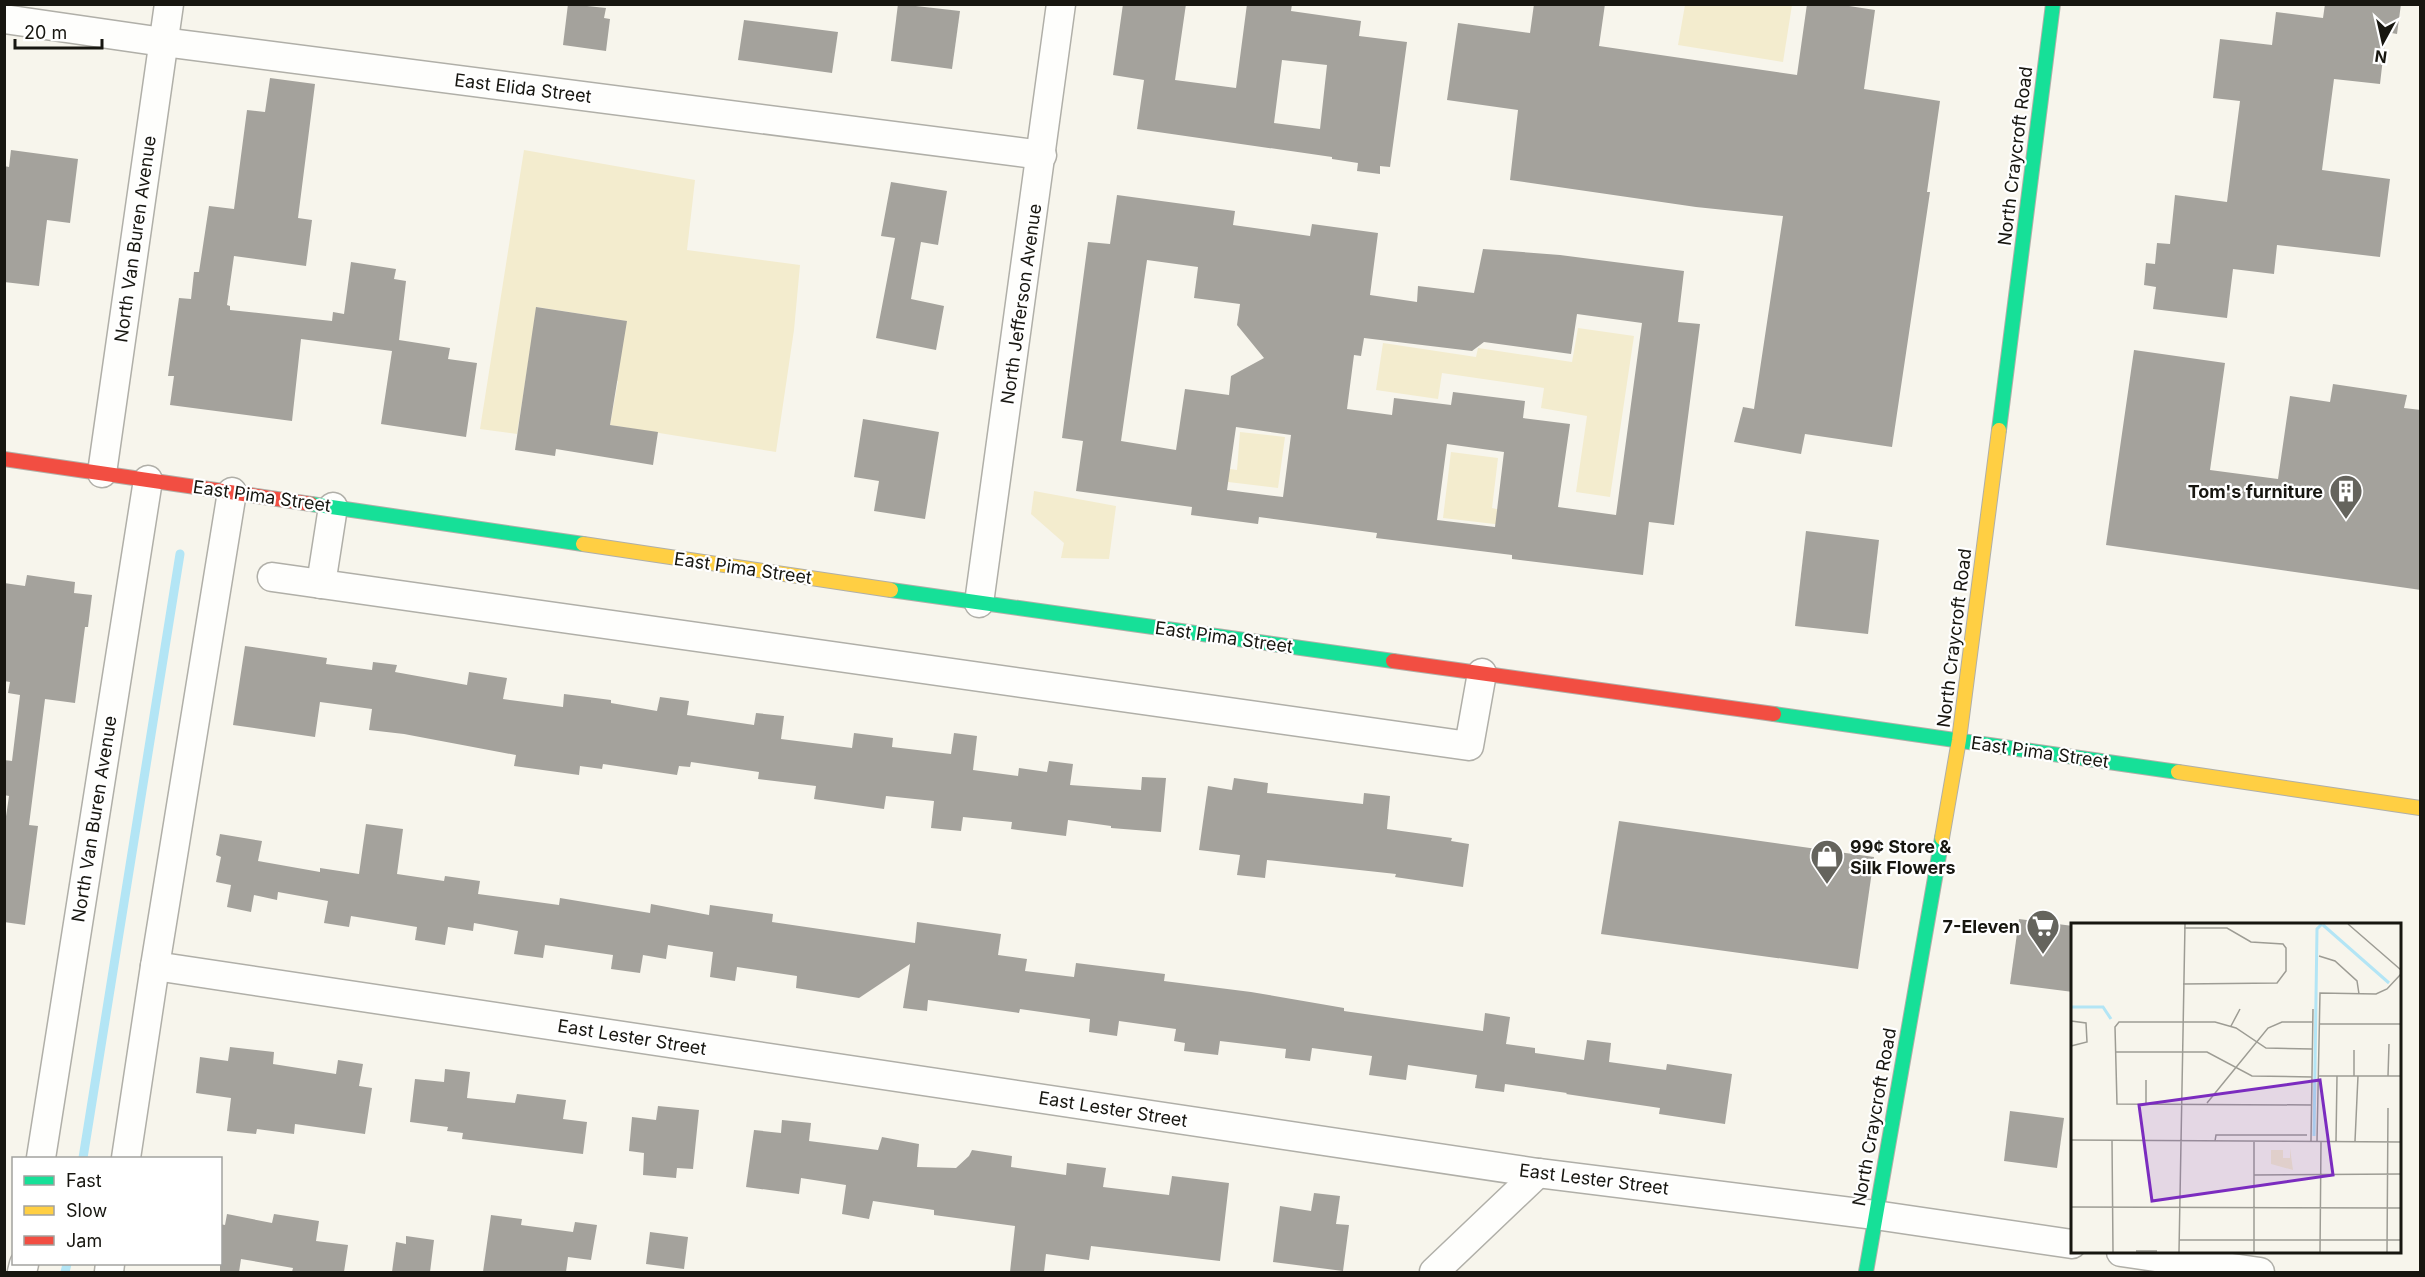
<svg xmlns="http://www.w3.org/2000/svg" width="2425" height="1277" font-family="Inter,sans-serif">
<rect width="100%" height="100%" fill="#f7f5ec"/>
<!-- green -->
<g fill="#f3ecce">
<path d="M 1685,5 L 1792,5 L 1783,62 L 1678,45 Z"/>
<path d="M 524,150 L 695,180 L 687,250 L 800,265 L 794,330 L 776,452 L 610,425 L 618,381 L 588,376 L 622,347 L 626,321 L 537,307 L 517,434 L 480,429 Z"/>
<path d="M 1578,328 L 1634,336 L 1610,497 L 1576,492 L 1587,416 L 1541,408 L 1544,388 L 1442,373 L 1438,399 L 1376,390 L 1383,343 L 1476,357 L 1478,348 L 1572,362 Z"/>
<path d="M 1240,432 L 1285,437 L 1278,488 L 1195,478 L 1197,464 L 1237,470 Z"/>
<path d="M 1451,452 L 1498,458 L 1492,508 L 1505,511 L 1503,525 L 1443,518 Z"/>
<path d="M 1034,491 L 1116,506 L 1109,559 L 1061,558 L 1064,543 L 1031,514 Z"/>
</g>
<g fill="none" stroke-linecap="round" stroke-linejoin="round">
<!-- stream -->
<g stroke="#b3e5f5" stroke-width="9">
<path d="M 83,1158 L 180,554"/>
<path d="M 65,1272 L 67,1264"/>
</g>
</g>
<!-- building -->
<g fill="#a4a29c" fill-rule="evenodd">
<path d="M 568,4 L 606,8 L 604,18 L 610,19 L 606,51 L 563,45 Z"/>
<path d="M 898,4 L 960,11 L 952,69 L 891,61 Z"/>
<path d="M 1123,4 L 1186,4 L 1175,80 L 1236,88 L 1247,4 L 1292,4 L 1291,11 L 1361,21 L 1359,36 L 1407,42 L 1390,167 L 1380,166 L 1380,174 L 1357,171 L 1358,163 L 1332,159 L 1332,157 L 1137,129 L 1144,80 L 1113,75 ZM 1282,60 L 1327,65 L 1320,129 L 1274,123 Z"/>
<path d="M 1534,4 L 1605,4 L 1599,46 L 1797,75 L 1807,4 L 1836,4 L 1875,10 L 1864,89 L 1940,101 L 1927,192 L 1930,192 L 1892,447 L 1805,434 L 1801,454 L 1734,442 L 1743,407 L 1754,409 L 1783,216 L 1696,207 L 1510,180 L 1518,110 L 1447,100 L 1458,23 L 1530,33 Z"/>
<path d="M 2325,4 L 2401,4 L 2397,34 L 2386,32 L 2380,84 L 2334,79 L 2322,170 L 2390,179 L 2380,257 L 2277,245 L 2274,274 L 2233,269 L 2227,318 L 2153,309 L 2156,287 L 2144,285 L 2146,263 L 2155,264 L 2157,243 L 2170,244 L 2175,195 L 2227,202 L 2240,101 L 2213,98 L 2220,39 L 2272,45 L 2276,12 L 2323,18 Z"/>
<path d="M 744,20 L 838,32 L 832,73 L 738,60 Z"/>
<path d="M 270,78 L 315,84 L 298,218 L 312,220 L 306,266 L 234,256 L 227,305 L 230,306 L 230,310 L 332,321 L 333,312 L 344,314 L 351,262 L 396,269 L 394,279 L 406,281 L 399,340 L 450,348 L 448,359 L 477,363 L 466,437 L 381,424 L 392,351 L 301,339 L 292,421 L 170,405 L 174,376 L 168,376 L 179,298 L 191,299 L 194,272 L 199,272 L 209,206 L 234,209 L 247,110 L 265,112 Z"/>
<path d="M 11,150 L 78,159 L 70,223 L 47,220 L 39,286 L 4,282 L 4,166 L 9,167 Z"/>
<path d="M 891,182 L 947,191 L 938,245 L 921,242 L 911,299 L 944,306 L 936,350 L 876,338 L 895,238 L 881,236 Z"/>
<path d="M 1117,195 L 1235,211 L 1233,225 L 1310,236 L 1312,224 L 1378,233 L 1370,295 L 1417,302 L 1418,286 L 1474,293 L 1483,249 L 1560,255 L 1684,271 L 1678,322 L 1700,324 L 1674,525 L 1649,522 L 1643,575 L 1512,559 L 1512,555 L 1376,538 L 1377,533 L 1259,517 L 1258,524 L 1191,515 L 1192,507 L 1076,491 L 1083,441 L 1062,438 L 1088,242 L 1110,244 ZM 1147,260 L 1198,267 L 1194,298 L 1240,304 L 1237,325 L 1264,358 L 1231,376 L 1229,395 L 1185,389 L 1176,450 L 1121,441 ZM 1577,314 L 1642,323 L 1616,515 L 1558,507 L 1570,424 L 1523,418 L 1525,401 L 1453,392 L 1451,405 L 1394,398 L 1392,415 L 1347,409 L 1354,355 L 1361,356 L 1364,338 L 1472,351 L 1484,342 L 1571,354 ZM 1236,427 L 1291,435 L 1283,497 L 1227,490 ZM 1447,444 L 1504,452 L 1495,527 L 1437,520 Z"/>
<path d="M 536,307 L 627,321 L 610,425 L 658,432 L 653,465 L 556,449 L 555,456 L 515,450 Z"/>
<path d="M 2134,350 L 2225,363 L 2210,470 L 2278,479 L 2290,396 L 2330,402 L 2333,384 L 2407,395 L 2404,408 L 2421,410 L 2421,590 L 2106,545 Z"/>
<path d="M 863,419 L 939,432 L 925,519 L 874,511 L 879,481 L 854,477 Z"/>
<path d="M 1806,531 L 1879,540 L 1868,634 L 1795,626 Z"/>
<path d="M 27,575 L 75,582 L 74,593 L 92,595 L 88,627 L 85,627 L 75,703 L 45,699 L 29,825 L 38,826 L 25,925 L 4,922 L 4,830 L 9,796 L 4,795 L 4,760 L 12,761 L 20,695 L 8,693 L 10,682 L 4,681 L 4,583 L 25,586 Z"/>
<path d="M 245,646 L 327,658 L 326,664 L 372,670 L 373,662 L 397,665 L 395,672 L 467,685 L 469,672 L 507,678 L 503,699 L 563,707 L 564,694 L 611,700 L 611,703 L 657,711 L 660,697 L 689,701 L 687,715 L 754,725 L 756,713 L 784,716 L 781,739 L 852,748 L 854,733 L 893,738 L 892,747 L 951,754 L 954,733 L 977,736 L 973,770 L 1018,776 L 1019,768 L 1047,772 L 1049,761 L 1073,764 L 1070,785 L 1141,790 L 1142,777 L 1166,778 L 1161,832 L 1111,828 L 1111,826 L 1068,820 L 1066,836 L 1011,829 L 1012,822 L 963,817 L 961,831 L 931,828 L 934,801 L 886,796 L 884,809 L 814,799 L 816,786 L 758,779 L 759,772 L 691,762 L 690,767 L 679,766 L 677,775 L 603,764 L 602,769 L 580,766 L 579,775 L 514,766 L 516,755 L 404,734 L 369,730 L 372,709 L 320,702 L 315,737 L 233,725 Z"/>
<path d="M 1234,778 L 1268,783 L 1267,793 L 1363,804 L 1364,793 L 1390,796 L 1387,829 L 1452,838 L 1451,841 L 1469,844 L 1463,887 L 1395,877 L 1396,874 L 1267,860 L 1265,878 L 1237,875 L 1240,855 L 1199,850 L 1208,786 L 1232,790 Z"/>
<path d="M 1619,821 L 1874,857 L 1858,969 L 1601,934 Z"/>
<path d="M 366,824 L 403,829 L 397,874 L 444,881 L 445,876 L 480,881 L 478,894 L 559,905 L 560,898 L 650,913 L 651,904 L 709,915 L 710,905 L 773,914 L 772,922 L 915,943 L 917,922 L 1001,934 L 998,955 L 1027,959 L 1025,971 L 1074,977 L 1076,963 L 1165,974 L 1164,981 L 1251,992 L 1344,1008 L 1344,1011 L 1483,1031 L 1485,1013 L 1510,1017 L 1506,1044 L 1535,1048 L 1535,1053 L 1584,1060 L 1587,1040 L 1611,1043 L 1609,1062 L 1666,1070 L 1667,1064 L 1732,1074 L 1725,1124 L 1659,1114 L 1660,1108 L 1566,1094 L 1567,1093 L 1505,1084 L 1504,1092 L 1475,1088 L 1477,1075 L 1408,1065 L 1406,1080 L 1369,1075 L 1372,1056 L 1312,1048 L 1310,1061 L 1285,1058 L 1286,1049 L 1220,1041 L 1218,1055 L 1184,1051 L 1185,1043 L 1174,1041 L 1176,1029 L 1119,1021 L 1117,1036 L 1089,1032 L 1090,1019 L 1020,1009 L 1019,1013 L 928,1000 L 927,1011 L 903,1008 L 910,964 L 859,998 L 796,988 L 797,976 L 737,967 L 735,981 L 710,977 L 713,952 L 668,945 L 666,959 L 643,955 L 640,973 L 611,969 L 613,955 L 545,945 L 543,958 L 514,954 L 518,931 L 474,923 L 473,931 L 448,927 L 445,945 L 415,940 L 417,927 L 351,916 L 349,927 L 324,923 L 328,901 L 278,892 L 277,900 L 254,895 L 251,912 L 227,907 L 231,885 L 216,882 L 221,857 L 216,855 L 220,834 L 262,841 L 258,861 L 320,872 L 320,868 L 359,874 Z"/>
<path d="M 2019,919 L 2073,926 L 2073,992 L 2010,984 Z"/>
<path d="M 230,1047 L 274,1052 L 273,1064 L 336,1074 L 338,1060 L 363,1064 L 359,1086 L 372,1088 L 365,1134 L 295,1124 L 294,1134 L 257,1129 L 256,1134 L 227,1131 L 231,1098 L 196,1093 L 200,1057 L 228,1061 Z"/>
<path d="M 445,1069 L 470,1072 L 467,1098 L 515,1103 L 517,1094 L 566,1100 L 563,1119 L 587,1122 L 583,1154 L 462,1139 L 463,1133 L 447,1131 L 448,1127 L 410,1122 L 415,1079 L 444,1082 Z"/>
<path d="M 658,1106 L 699,1110 L 693,1169 L 677,1168 L 676,1178 L 643,1175 L 644,1153 L 629,1151 L 632,1117 L 656,1120 Z"/>
<path d="M 2010,1111 L 2064,1118 L 2057,1168 L 2004,1161 Z"/>
<path d="M 782,1120 L 811,1123 L 809,1141 L 878,1150 L 882,1137 L 919,1144 L 917,1167 L 956,1168 L 969,1156 L 972,1150 L 1012,1156 L 1011,1167 L 1066,1175 L 1067,1163 L 1106,1168 L 1103,1187 L 1169,1195 L 1172,1176 L 1229,1183 L 1220,1261 L 1091,1246 L 1089,1260 L 1046,1254 L 1044,1272 L 1010,1272 L 1015,1226 L 934,1215 L 934,1210 L 873,1201 L 869,1219 L 842,1214 L 846,1185 L 801,1178 L 799,1194 L 746,1187 L 754,1130 L 781,1133 Z"/>
<path d="M 1314,1193 L 1340,1196 L 1336,1224 L 1349,1225 L 1343,1271 L 1273,1262 L 1280,1206 L 1311,1211 Z"/>
<path d="M 227,1214 L 272,1223 L 274,1214 L 319,1221 L 316,1241 L 348,1245 L 344,1272 L 292,1272 L 293,1268 L 241,1259 L 239,1272 L 220,1272 L 220,1224 L 225,1225 Z"/>
<path d="M 491,1215 L 522,1219 L 521,1225 L 573,1232 L 575,1222 L 597,1225 L 591,1260 L 568,1257 L 566,1272 L 483,1272 Z"/>
<path d="M 650,1232 L 688,1237 L 684,1269 L 646,1264 Z"/>
<path d="M 406,1236 L 434,1240 L 430,1272 L 392,1272 L 396,1242 L 406,1244 Z"/>
</g>
<g fill="none" stroke-linecap="round" stroke-linejoin="round">
<defs>
<g id="street">
<path d="M 4,19 L 163,42 L 1042,155"/>
<path d="M 102,473 L 169,4"/>
<path d="M 272,577 L 1469,746 L 1482,673"/>
<path d="M 321,584 L 333,507"/>
<path d="M 979,603 L 1061,4"/>
<path d="M 155,966 L 1538,1173 L 1875,1215 L 2072,1244"/>
<path d="M 41,1158 L 148,480"/>
<path d="M 126,1158 L 155,966 L 232,492"/>
<path d="M 2121,1252 L 2260,1272"/>
<path d="M 22,1272 L 24,1264"/>
<path d="M 109,1272 L 110,1264"/>
<path d="M 1434,1272 L 1538,1173"/>
</g>
<g id="fast">
<path d="M 1999,430 L 2053,4"/>
<path d="M 311,504 L 583,544"/>
<path d="M 891,590 L 1393,661"/>
<path d="M 1774,714 L 2178,772"/>
<path d="M 1866,1272 L 1942,838"/>
</g>
<g id="slow">
<path d="M 583,544 L 891,590"/>
<path d="M 2178,772 L 2420,808"/>
<path d="M 1942,838 L 1959,740 L 1999,430"/>
</g>
<g id="jam">
<path d="M 4,459 L 311,504"/>
<path d="M 1393,661 L 1774,714"/>
</g>
</defs>
<!-- street casing -->
<use href="#street" stroke="#b0afa8" stroke-width="31"/>
<!-- fast casing -->
<use href="#fast" stroke="#b0afa8" stroke-width="16"/>
<!-- slow casing -->
<use href="#slow" stroke="#b0afa8" stroke-width="16"/>
<!-- jam casing -->
<use href="#jam" stroke="#b0afa8" stroke-width="16"/>
<!-- street -->
<use href="#street" stroke="#fefefc" stroke-width="28"/>
<!-- fast -->
<use href="#fast" stroke="#16e098" stroke-width="14"/>
<!-- slow -->
<use href="#slow" stroke="#ffcf43" stroke-width="14"/>
<!-- jam -->
<use href="#jam" stroke="#f24e42" stroke-width="14"/>
</g>
<!-- icons -->
<defs>
<symbol id="building-pin" viewBox="-11 -11 22 30"><path d="M0 17L-7.5 6A9.5 9.5 0 1 1 7.5 6Z" fill="#65645d" stroke="#fff"/><path d="M-4-6H4V6H1V3H-1V6H-4ZM-2.5-4.3h1.7v1.8h-1.7ZM.8-4.3h1.7v1.8H.8ZM-2.5-1h1.7V.8h-1.7ZM.8-1h1.7V.8H.8Z" fill="#fff"/></symbol>
<symbol id="shop-pin" viewBox="-11 -11 22 30"><path d="M0 17L-7.5 6A9.5 9.5 0 1 1 7.5 6Z" fill="#65645d" stroke="#fff"/><path d="M-5-2.5h2.3a2.7 3.5 0 0 1 5.4 0H5L5.5 6h-11ZM-1.5-2.5h3a1.5 2.3 0 0 0-3 0Z" fill="#fff"/></symbol>
<symbol id="supermarket-pin" viewBox="-11 -11 22 30"><path d="M0 17L-7.5 6A9.5 9.5 0 1 1 7.5 6Z" fill="#65645d" stroke="#fff"/><path d="M-6-5.5h2.5l.6 2H6L4.5 2H-2.5L-4.4-4H-6ZM-1.5 3.2a1.3 1.3 0 1 0 .1 0ZM3 3.2a1.3 1.3 0 1 0 .1 0Z" fill="#fff"/></symbol>
</defs>
<g fill-rule="evenodd">
<use href="#building-pin" x="2327" y="472" width="38" height="52"/>
<use href="#shop-pin" x="1808" y="837" width="38" height="52"/>
<use href="#supermarket-pin" x="2024" y="907" width="38" height="52"/>
</g>
<g text-anchor="middle" dominant-baseline="central" stroke-width="4.5" stroke-linejoin="round" paint-order="stroke">
<!-- street labels -->
<g font-size="18" fill="#171610" stroke="#fff">
<text transform="translate(523 88) rotate(7)">East Elida Street</text>
<text transform="translate(2015 156) rotate(-83)">North Craycroft Road</text>
<text transform="translate(135 239) rotate(-82)">North Van Buren Avenue</text>
<text transform="translate(1021 304) rotate(-82)">North Jefferson Avenue</text>
<text transform="translate(262 496) rotate(8)">East Pima Street</text>
<text transform="translate(743 568) rotate(8)">East Pima Street</text>
<text transform="translate(1224 637) rotate(8)">East Pima Street</text>
<text transform="translate(1954 638) rotate(-83)">North Craycroft Road</text>
<text transform="translate(2040 752) rotate(8)">East Pima Street</text>
<text transform="translate(94 819) rotate(-81)">North Van Buren Avenue</text>
<text transform="translate(632 1037) rotate(9)">East Lester Street</text>
<text transform="translate(1113 1109) rotate(9)">East Lester Street</text>
<text transform="translate(1874 1117) rotate(-80)">North Craycroft Road</text>
<text transform="translate(1594 1179) rotate(7)">East Lester Street</text>
</g>
<!-- poi labels -->
<g font-size="18" font-weight="bold" fill="#171610" stroke="#fff" text-anchor="end">
<text x="2323" y="491">Tom's furniture</text>
<text x="1850" y="846" text-anchor="start">99¢ Store &amp;<tspan x="1850" dy="21">Silk Flowers</tspan></text>
<text x="2020" y="926">7-Eleven</text>
</g>
</g>
<!-- overview -->
<g transform="translate(2071 923)">
<rect width="330" height="330" fill="#f7f5ec"/>
<path d="M 219,225 L 222,247 L 200,241 L 200,227 L 212,227 L 212,235 L 219,235 Z" fill="#f3ecce"/>
<path fill="none" stroke="#b3e5f5" stroke-width="3" d="M 252,2 L 318,60M 0,84 L 32,84 L 40,96M 243,213 L 246,6 L 251,1"/>
<path fill="none" stroke="#9d9c94" stroke-width="1.5" d="M 277,1 L 330,47M 248,33 L 264,38 L 286,58 L 288,71M 112,61 L 206,60 L 215,48 L 215,25 L 212,21 L 180,19 L 156,5 L 113,5M 0,98 L 15,100 L 16,119 L 0,123M 248,101 L 330,101M 160,103 L 169,86M 44,129 L 136,129 L 181,153 L 241,154M 247,153 L 330,153M 283,153 L 283,127M 317,153 L 318,121M 75,157 L 75,181M 136,180 L 197,105 L 211,99 L 242,99M 241,182 L 46,181 L 44,104 L 48,99 L 144,99 L 165,105 L 195,125 L 241,126M 0,217 L 330,219M 41,217 L 42,329M 144,218 L 145,212 L 236,212M 183,218 L 183,329M 240,218 L 242,86M 246,218 L 249,70 L 305,71 L 316,66 L 330,51M 265,218 L 266,153M 284,218 L 287,153M 183,252 L 330,251M 0,284 L 330,285M 108,317 L 330,317M 65,328 L 86,328M 108,329 L 114,1M 249,329 L 250,218M 316,329 L 317,185"/>
<path fill="#7b2cbf" fill-opacity="0.15" stroke="#7b2cbf" stroke-width="3" d="M 249,157 L 262,252 L 81,278 L 68,182 Z"/>
<rect width="330" height="330" fill="none" stroke="#171610" stroke-width="3"/>
</g>
<!-- border -->
<rect width="2425" height="1277" fill="none" stroke="#171610" stroke-width="12"/>
<!-- legend -->
<rect x="12" y="1157" width="210" height="108" fill="#ffffff" stroke="#a2a29f" stroke-width="1.5"/>
<rect x="24" y="1176" width="30" height="9" fill="#16e098" stroke="#a2a29f" stroke-width="1.5"/>
<text x="66" y="1187" font-size="18" fill="#171610">Fast</text>
<rect x="24" y="1206" width="30" height="9" fill="#ffcf43" stroke="#a2a29f" stroke-width="1.5"/>
<text x="66" y="1217" font-size="18" fill="#171610">Slow</text>
<rect x="24" y="1236" width="30" height="9" fill="#f24e42" stroke="#a2a29f" stroke-width="1.5"/>
<text x="66" y="1247" font-size="18" fill="#171610">Jam</text>
<!-- north arrow -->
<g transform="translate(2383 42) rotate(188)" stroke="#ffffff" stroke-width="4.5" paint-order="stroke">
<path d="M0-4.5L10 22L0 15L-10 22Z" fill="#171610"/>
<text y="-9" font-size="16" font-weight="bold" text-anchor="middle" fill="#171610">N</text>
</g>
<!-- scale -->
<path d="M15 39v9h87v-9" fill="none" stroke="#171610" stroke-width="3"/>
<text x="24" y="39" font-size="18" fill="#171610" stroke="#ffffff" stroke-width="4.5" paint-order="stroke">20 m</text>
</svg>
